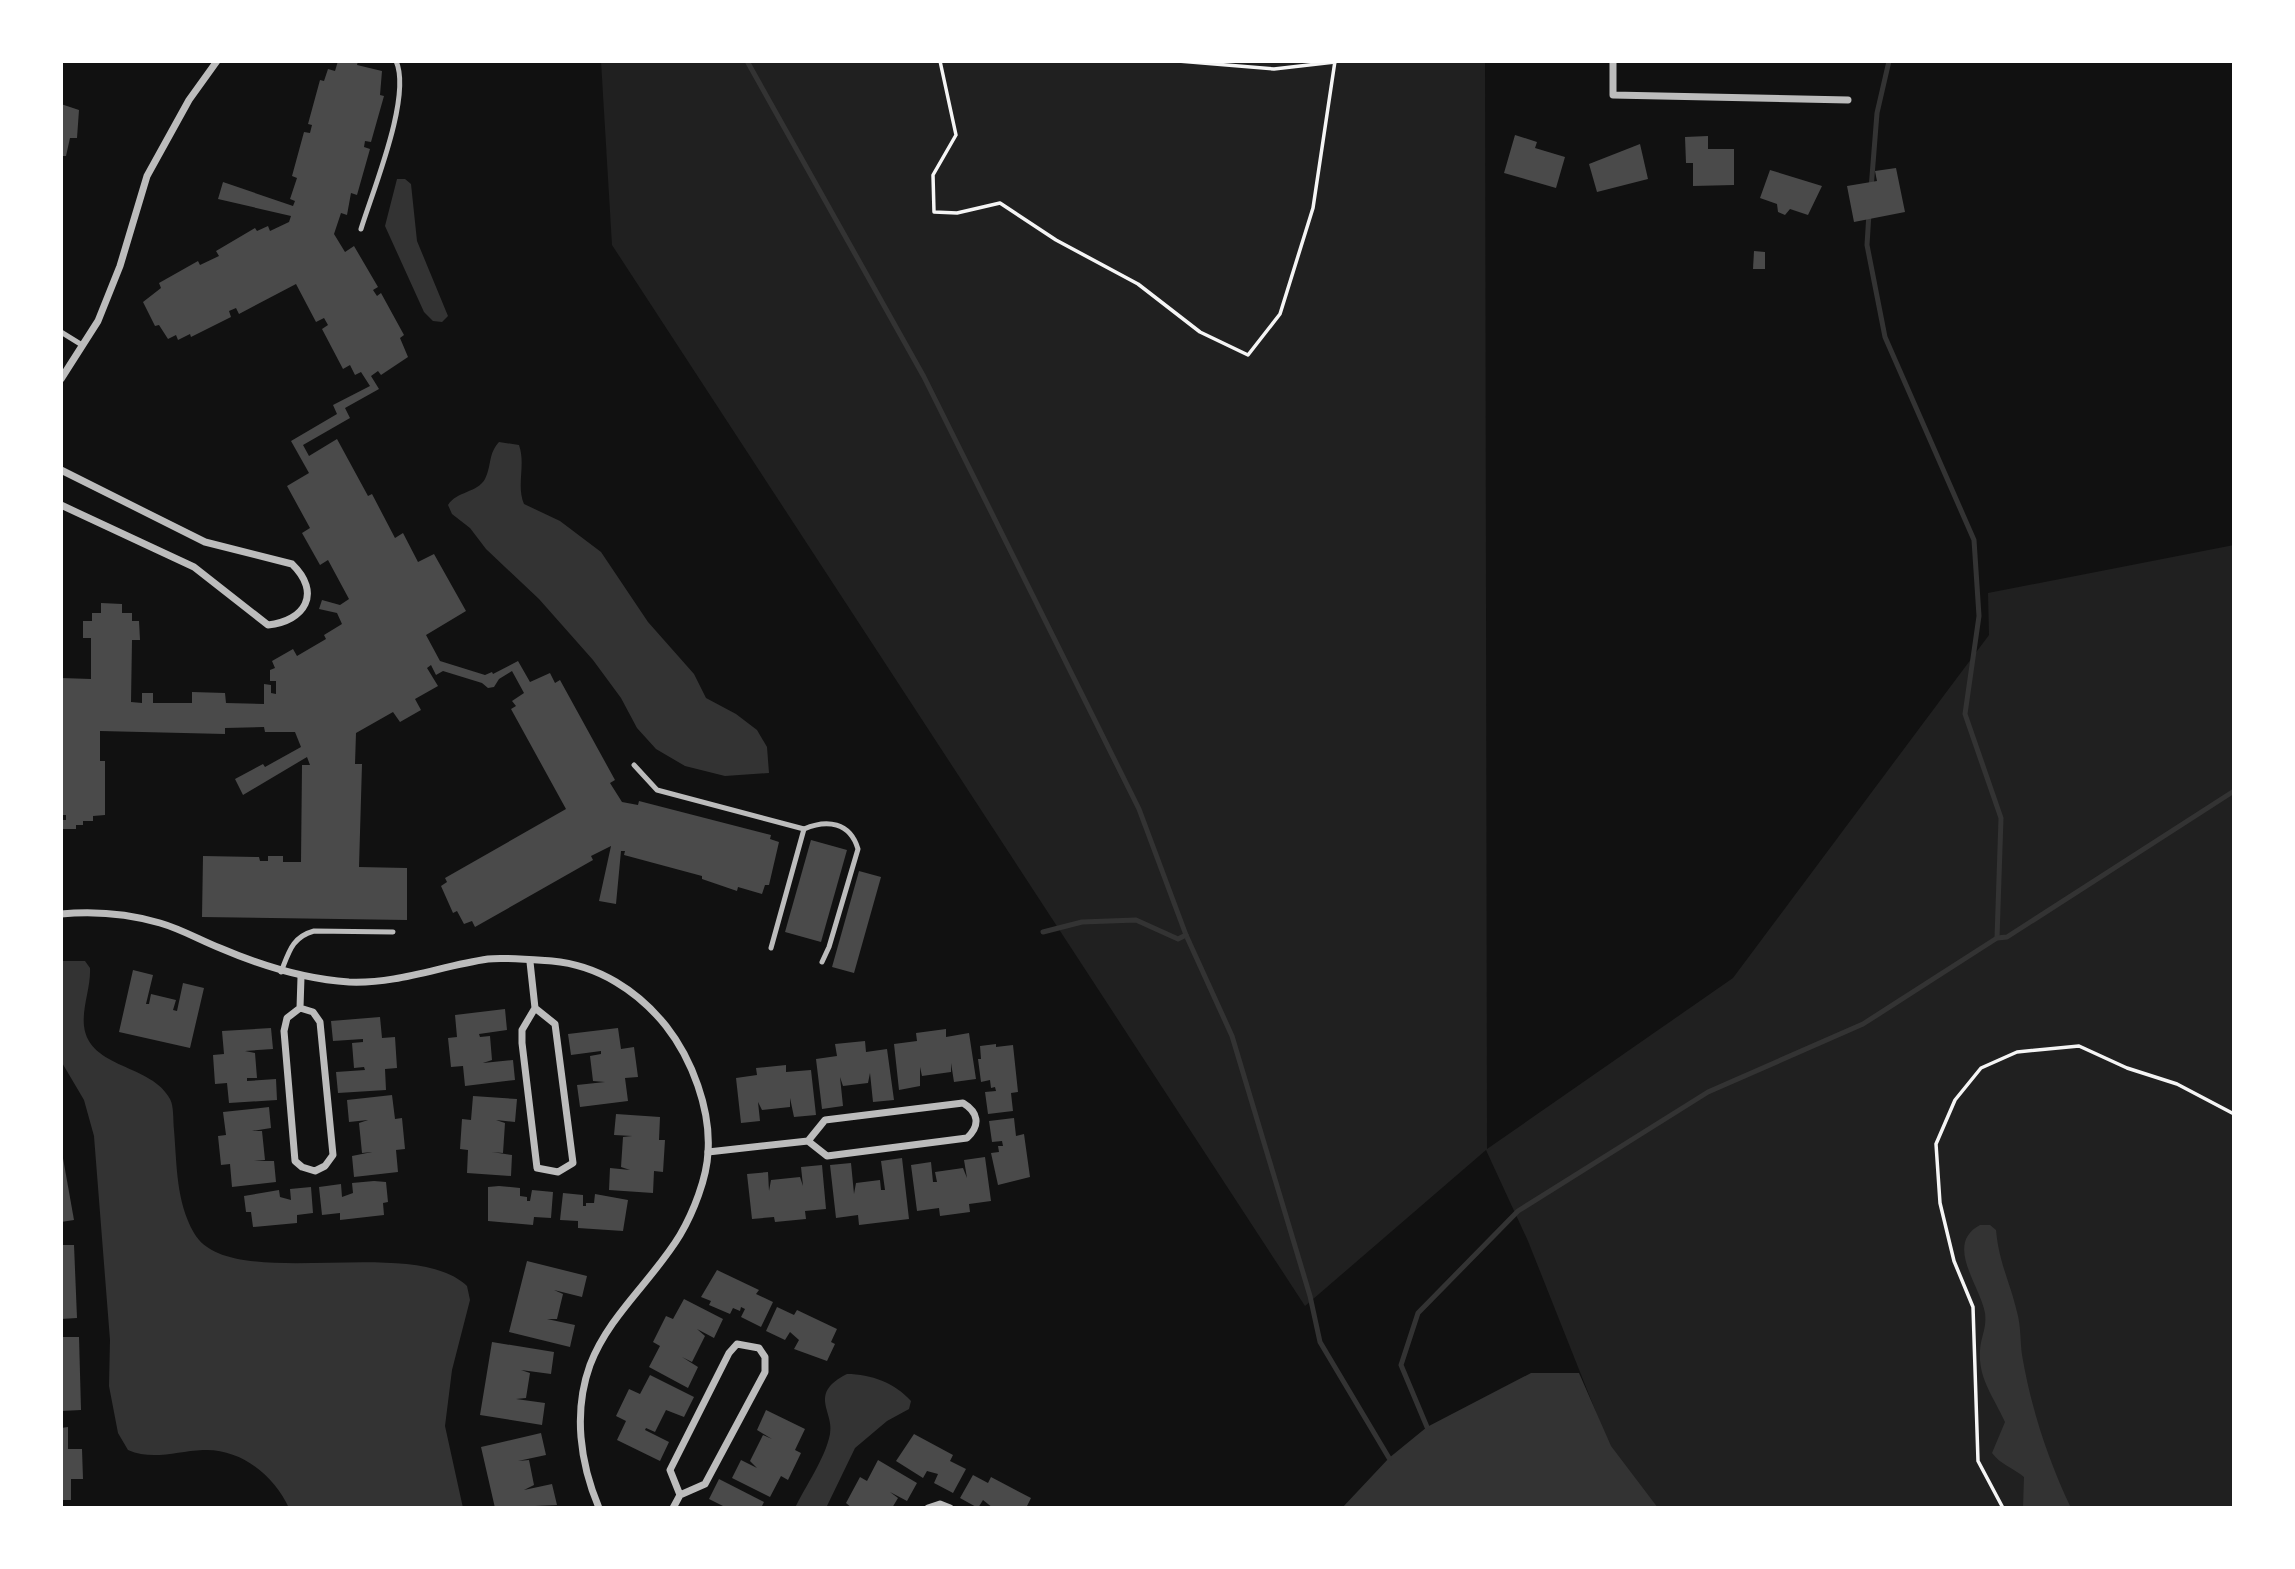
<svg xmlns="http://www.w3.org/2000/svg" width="2295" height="1569" font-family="Ubuntu,sans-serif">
<rect width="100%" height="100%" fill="#111"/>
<!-- green -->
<path fill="#202020" d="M 601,61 L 1485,61 L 1487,1149 L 1733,978 L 1989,635 L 1988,593 L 2234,545 L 2234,1508 L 1634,1508 L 1528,1241 L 1486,1150 L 1305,1306 L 612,245 Z"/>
<!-- water -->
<g fill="#333">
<path d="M 397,179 L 405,179 L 411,184 L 417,241 L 448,316 L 442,322 L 433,321 L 424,312 L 385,226 Z"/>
<path d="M 499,442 L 519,445 C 526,465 516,485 524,504 L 560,521 L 601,552 L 648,622 L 694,674 L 706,698 L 736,714 L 757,730 L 767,747 L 769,773 L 725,776 L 685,766 L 656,749 L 637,728 L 621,698 L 593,660 L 539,599 L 486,549 L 470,528 L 452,514 L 448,505 C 457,491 477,493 485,479 C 492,465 488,454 499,442 Z"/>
<path d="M 61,961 L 85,961 L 90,968 C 91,987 82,1007 84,1026 C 89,1069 152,1064 170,1099 C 174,1106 173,1121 174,1130 C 177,1166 176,1201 194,1233 C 229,1295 412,1233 467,1286 L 470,1300 L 452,1370 L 445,1426 L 463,1508 L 289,1508 C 274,1475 240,1448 203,1450 C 177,1451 153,1461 128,1450 L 118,1433 L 109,1386 L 110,1340 L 94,1136 L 84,1100 L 61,1061 Z"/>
<path d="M 1980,1225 L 1990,1225 L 1996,1230 C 1999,1263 2010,1282 2017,1312 C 2021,1326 2020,1341 2022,1355 C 2031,1408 2048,1460 2071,1508 L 2023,1508 L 2024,1477 C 2013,1468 2000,1464 1992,1453 L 2005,1422 C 1994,1397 1978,1379 1980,1350 C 1981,1336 1987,1328 1985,1313 C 1980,1285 1944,1244 1980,1225 Z"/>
<path d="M 1531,1373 L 1579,1373 L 1611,1446 L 1658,1508 L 1342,1508 L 1389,1458 L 1427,1427 Z"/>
<path d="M 847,1374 C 871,1374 895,1383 911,1401 L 909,1409 L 887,1421 L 855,1448 L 826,1508 L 795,1508 C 806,1485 825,1459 830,1434 C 835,1412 807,1394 847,1374 Z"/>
</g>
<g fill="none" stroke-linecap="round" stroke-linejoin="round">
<!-- stream -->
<g stroke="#333" stroke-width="5">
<path d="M 747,61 L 924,377 L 1139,809 L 1186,935 L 1232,1036 L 1310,1296 L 1320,1342 L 1389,1458"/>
<path d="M 1871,189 L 1877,113 L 1889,61"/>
<path d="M 1869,213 L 1867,245 L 1885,337 L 1974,540 L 1979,616 L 1965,714 L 2001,818 L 1997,938"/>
<path d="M 1043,932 L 1082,922 L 1136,920 L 1178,939 L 1186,935"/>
<path d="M 1427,1427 L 1401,1365 L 1418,1313 L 1518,1211 L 1708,1092 L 1863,1024 L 1997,938 L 2007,937 L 2234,791"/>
</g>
</g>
<!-- building -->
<g fill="#4a4a4a">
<path d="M 338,61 L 358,61 L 357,65 L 382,71 L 380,95 L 384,96 L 371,142 L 365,141 L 364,147 L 370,149 L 357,195 L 351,193 L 347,215 L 341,213 L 334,234 L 345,252 L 354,246 L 378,287 L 373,290 L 377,296 L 381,293 L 404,335 L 400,338 L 408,357 L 381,375 L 378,371 L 371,376 L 379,389 L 345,408 L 350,418 L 303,445 L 309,456 L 337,439 L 368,496 L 372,494 L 395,538 L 403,533 L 418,562 L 434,554 L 466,611 L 426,635 L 440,661 L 485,675 L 492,672 L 493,674 L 518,661 L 530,682 L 550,673 L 555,683 L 560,680 L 615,780 L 610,783 L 622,802 L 638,805 L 639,801 L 771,835 L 770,839 L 779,842 L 769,885 L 765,885 L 762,894 L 738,887 L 737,891 L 702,879 L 702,876 L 624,855 L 625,851 L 621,851 L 616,904 L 599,901 L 611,846 L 591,856 L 593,860 L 475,927 L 472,921 L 464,924 L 457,911 L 453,913 L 441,886 L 447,882 L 445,878 L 566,809 L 511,709 L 516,706 L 512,701 L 524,693 L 512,671 L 499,679 L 494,687 L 488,688 L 482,683 L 443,671 L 436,675 L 431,665 L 427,668 L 438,686 L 415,699 L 421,710 L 400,722 L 393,712 L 356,733 L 355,764 L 362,764 L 359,867 L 407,868 L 407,920 L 202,917 L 203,856 L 259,857 L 260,861 L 268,861 L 268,856 L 283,856 L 283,862 L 301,862 L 302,765 L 310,765 L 307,757 L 243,795 L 235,779 L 263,764 L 265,767 L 301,747 L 295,732 L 265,732 L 264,727 L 225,728 L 225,734 L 100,731 L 100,761 L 105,761 L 105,815 L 93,816 L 93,821 L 83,821 L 83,825 L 76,825 L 76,829 L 61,829 L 61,820 L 66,820 L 66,815 L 61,815 L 61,678 L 91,679 L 91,638 L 83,638 L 83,621 L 92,621 L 92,613 L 101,613 L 101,603 L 122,604 L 122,613 L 132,613 L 132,621 L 139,621 L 140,640 L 132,640 L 131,702 L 142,703 L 142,693 L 153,693 L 153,703 L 192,703 L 192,692 L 225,693 L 226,703 L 264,704 L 264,684 L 271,685 L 271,693 L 276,694 L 276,681 L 270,681 L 270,670 L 275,668 L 272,661 L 293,649 L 297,656 L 326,639 L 324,635 L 342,624 L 337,613 L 319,609 L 322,600 L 340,605 L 349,599 L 328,560 L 320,565 L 302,533 L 310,528 L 287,486 L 309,473 L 291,441 L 337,414 L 333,405 L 370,386 L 361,372 L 355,375 L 350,365 L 343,369 L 322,329 L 328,325 L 324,318 L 316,322 L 296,284 L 239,314 L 236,308 L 229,311 L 231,317 L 191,337 L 190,334 L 178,340 L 176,335 L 168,339 L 159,325 L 155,326 L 143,302 L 161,288 L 159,283 L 198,261 L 200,265 L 219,256 L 216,251 L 255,228 L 257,231 L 268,226 L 270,231 L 289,222 L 291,216 L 218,199 L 223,182 L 293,206 L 295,201 L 290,199 L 297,178 L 292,176 L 304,132 L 310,133 L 312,125 L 308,124 L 320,80 L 324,81 L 328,69 L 335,71 Z"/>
<path d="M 61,104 L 79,110 L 77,138 L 70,138 L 66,156 L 61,156 Z"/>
<path d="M 1515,135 L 1537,142 L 1535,148 L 1565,157 L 1556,188 L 1504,173 Z"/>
<path d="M 1708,136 L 1708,149 L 1734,149 L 1734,185 L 1693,186 L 1693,163 L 1686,163 L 1685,137 Z"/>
<path d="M 1640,144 L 1648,179 L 1597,192 L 1589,164 Z"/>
<path d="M 1896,168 L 1905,212 L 1854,222 L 1847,186 L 1877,181 L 1875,171 Z"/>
<path d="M 1770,170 L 1822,186 L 1808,215 L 1790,209 L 1785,215 L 1778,212 L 1777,204 L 1760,198 Z"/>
<path d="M 1754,251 L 1765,252 L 1765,269 L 1753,269 Z"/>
<path d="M 811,840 L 847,850 L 821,942 L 785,932 Z"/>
<path d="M 859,871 L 881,877 L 854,973 L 832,967 Z"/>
<path d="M 133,970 L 153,975 L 146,1004 L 149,1004 L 151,994 L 176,1000 L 173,1010 L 177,1011 L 183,983 L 204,988 L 190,1048 L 119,1032 Z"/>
<path d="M 505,1009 L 507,1030 L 479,1034 L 480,1037 L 490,1036 L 492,1060 L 483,1063 L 513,1060 L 515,1080 L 465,1086 L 463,1066 L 451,1067 L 448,1038 L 457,1037 L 455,1015 Z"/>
<path d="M 380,1017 L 382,1038 L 395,1037 L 397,1068 L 385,1069 L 386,1090 L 338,1093 L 336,1072 L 365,1070 L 364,1067 L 354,1068 L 352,1043 L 363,1042 L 363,1039 L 333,1041 L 331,1021 Z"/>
<path d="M 271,1028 L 273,1049 L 245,1051 L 255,1053 L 257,1078 L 247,1078 L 247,1081 L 276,1079 L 277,1100 L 229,1103 L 227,1083 L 215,1084 L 213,1055 L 224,1054 L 222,1031 Z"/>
<path d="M 618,1028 L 621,1049 L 634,1047 L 638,1077 L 625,1078 L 628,1101 L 580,1107 L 577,1085 L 605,1082 L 593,1081 L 590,1056 L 601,1054 L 601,1051 L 571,1055 L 568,1034 Z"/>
<path d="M 946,1029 L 946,1037 L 969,1033 L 976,1079 L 954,1082 L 951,1063 L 951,1072 L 922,1076 L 920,1067 L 920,1086 L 899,1090 L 894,1044 L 917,1041 L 916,1033 Z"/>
<path d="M 865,1041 L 866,1052 L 887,1049 L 894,1100 L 873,1102 L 870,1073 L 868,1083 L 843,1086 L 840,1077 L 843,1106 L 822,1109 L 816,1059 L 837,1056 L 835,1044 Z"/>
<path d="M 996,1044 L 996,1047 L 1013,1045 L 1018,1092 L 1011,1093 L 1013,1111 L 988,1114 L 985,1092 L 996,1091 L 995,1087 L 991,1088 L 990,1080 L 981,1082 L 978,1059 L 981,1059 L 980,1046 Z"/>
<path d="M 786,1065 L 786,1072 L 811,1070 L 816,1115 L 794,1117 L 790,1098 L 790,1107 L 762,1110 L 758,1102 L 760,1121 L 741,1123 L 736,1078 L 757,1075 L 756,1068 Z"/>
<path d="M 392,1095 L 395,1119 L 402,1118 L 405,1149 L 396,1150 L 398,1172 L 354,1177 L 352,1156 L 372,1152 L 362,1153 L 359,1123 L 368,1120 L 349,1122 L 347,1100 Z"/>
<path d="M 473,1096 L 517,1099 L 515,1122 L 496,1120 L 505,1123 L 503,1153 L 492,1152 L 512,1155 L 511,1176 L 467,1173 L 468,1150 L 460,1149 L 462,1119 L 471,1120 Z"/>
<path d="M 269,1107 L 271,1128 L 252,1131 L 262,1131 L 265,1160 L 254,1161 L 274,1161 L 276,1182 L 232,1187 L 230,1164 L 221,1165 L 218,1136 L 226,1135 L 223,1112 Z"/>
<path d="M 616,1114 L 660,1117 L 659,1140 L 665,1140 L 663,1172 L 654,1171 L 653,1193 L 609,1190 L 610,1168 L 630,1170 L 621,1167 L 623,1137 L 632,1136 L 614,1135 Z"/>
<path d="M 1014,1118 L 1016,1136 L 1024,1134 L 1030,1177 L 998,1185 L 991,1153 L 999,1152 L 998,1146 L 1003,1146 L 1002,1141 L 992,1142 L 989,1121 Z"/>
<path d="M 61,1147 L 74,1220 L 61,1222 Z"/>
<path d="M 985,1157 L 991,1201 L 969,1204 L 970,1212 L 940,1216 L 939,1208 L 917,1211 L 911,1165 L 931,1162 L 933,1182 L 937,1182 L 935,1172 L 963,1168 L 967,1178 L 964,1160 Z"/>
<path d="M 902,1158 L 909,1219 L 859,1225 L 858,1215 L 836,1218 L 830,1165 L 851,1163 L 854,1194 L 856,1183 L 880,1180 L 881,1190 L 885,1190 L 881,1161 Z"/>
<path d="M 822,1165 L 826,1209 L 805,1211 L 806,1219 L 775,1222 L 774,1217 L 752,1219 L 747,1174 L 768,1172 L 769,1191 L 771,1180 L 800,1177 L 803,1186 L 801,1167 Z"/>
<path d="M 374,1181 L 386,1182 L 388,1202 L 383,1203 L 384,1215 L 340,1220 L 340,1213 L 322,1215 L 319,1187 L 341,1184 L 342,1197 L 353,1193 L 352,1183 Z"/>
<path d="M 499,1186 L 520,1188 L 520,1196 L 527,1197 L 527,1201 L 530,1201 L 532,1190 L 553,1192 L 551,1218 L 534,1217 L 533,1225 L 488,1221 L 488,1187 Z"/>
<path d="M 311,1187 L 313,1213 L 297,1215 L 297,1223 L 253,1227 L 251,1212 L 246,1212 L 244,1196 L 279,1190 L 280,1197 L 291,1200 L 290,1189 Z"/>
<path d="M 563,1193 L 583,1195 L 583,1206 L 586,1206 L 586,1203 L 594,1203 L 595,1194 L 628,1200 L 623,1231 L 578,1228 L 578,1221 L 560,1220 Z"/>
<path d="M 61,1245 L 74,1245 L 77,1318 L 61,1319 Z"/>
<path d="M 527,1261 L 587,1276 L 582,1297 L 554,1290 L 563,1294 L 557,1319 L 547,1319 L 575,1325 L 570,1347 L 509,1332 Z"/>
<path d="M 717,1270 L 759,1290 L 756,1294 L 773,1302 L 761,1327 L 741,1317 L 745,1309 L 741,1307 L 740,1311 L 733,1308 L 730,1314 L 709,1305 L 711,1301 L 701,1297 Z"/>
<path d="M 684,1299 L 723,1319 L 714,1338 L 697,1329 L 705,1336 L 692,1362 L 682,1357 L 698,1367 L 688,1388 L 649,1367 L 660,1346 L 653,1342 L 666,1316 L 673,1319 Z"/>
<path d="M 777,1307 L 794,1315 L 797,1310 L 837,1329 L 831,1342 L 835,1344 L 827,1361 L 794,1349 L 799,1340 L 790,1332 L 785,1340 L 766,1331 Z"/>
<path d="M 61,1337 L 79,1337 L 81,1410 L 61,1411 Z"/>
<path d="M 492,1342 L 554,1352 L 551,1374 L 521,1370 L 530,1373 L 526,1398 L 516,1399 L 545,1403 L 542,1425 L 480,1415 Z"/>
<path d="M 650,1375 L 694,1397 L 684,1417 L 666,1410 L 655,1432 L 646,1428 L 645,1430 L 669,1442 L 660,1461 L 617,1440 L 626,1421 L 616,1416 L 629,1389 L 640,1394 Z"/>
<path d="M 766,1410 L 805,1429 L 795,1450 L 801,1453 L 788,1480 L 781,1476 L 770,1497 L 732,1478 L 741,1460 L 757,1468 L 750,1461 L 763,1435 L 772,1439 L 757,1430 Z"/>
<path d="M 68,1427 L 68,1449 L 82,1449 L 83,1479 L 71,1479 L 71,1500 L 61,1500 L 61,1428 Z"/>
<path d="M 541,1433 L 546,1455 L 518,1461 L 529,1460 L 534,1485 L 524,1490 L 552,1484 L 557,1505 L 495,1508 L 481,1447 Z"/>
<path d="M 914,1434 L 953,1455 L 950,1461 L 966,1469 L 953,1493 L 934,1483 L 938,1474 L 927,1471 L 923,1478 L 896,1461 Z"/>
<path d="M 878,1460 L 917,1483 L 907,1501 L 890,1492 L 898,1498 L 892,1508 L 852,1508 L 846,1503 L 860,1477 L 867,1481 Z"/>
<path d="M 973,1475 L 988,1483 L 991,1477 L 1031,1498 L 1026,1508 L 993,1508 L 983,1500 L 978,1508 L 960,1498 Z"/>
<path d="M 719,1479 L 764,1502 L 761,1508 L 727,1508 L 709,1499 Z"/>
</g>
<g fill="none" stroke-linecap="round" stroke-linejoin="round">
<!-- path -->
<g stroke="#f5f5f5" stroke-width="3.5">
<path d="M 940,61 L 956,135 L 933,175 L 934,212 L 957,213 L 1000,203 L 1056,240 L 1138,284 L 1200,332 L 1248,355 L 1280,314 L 1313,208 L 1335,61"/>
<path d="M 1178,61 L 1274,69 L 1335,62"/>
<path d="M 2003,1508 L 1978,1461 L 1973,1307 L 1954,1261 L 1940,1203 L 1936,1144 L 1955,1100 L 1981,1068 L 2017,1052 L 2079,1046 L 2127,1068 L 2177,1084 L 2234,1114"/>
</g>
<!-- service -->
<g stroke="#bcbcbc" stroke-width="5">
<path d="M 361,229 C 373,190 412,96 396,61"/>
<path d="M 61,332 L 82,345"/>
<path d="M 634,765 L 657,790 L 804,829 L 771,948"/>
<path d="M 804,829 C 827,819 850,822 858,849 L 829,947 L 822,962"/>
<path d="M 281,972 C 289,952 292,937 314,931 L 393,932"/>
</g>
<!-- minor -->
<g stroke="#bcbcbc" stroke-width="7">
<path d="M 1613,61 L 1613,95 L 1848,100"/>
<path d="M 61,379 L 98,321 L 120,266 L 147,176 L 189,100 L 217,61"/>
<path d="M 61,470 L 205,542 L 292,564 C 322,593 305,621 268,625 L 194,567 L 61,505"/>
<path d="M 61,914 C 93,911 129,914 160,923 C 181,929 200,940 220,948 C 262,966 303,979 349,982 C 398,984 440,966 488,959 C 502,957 537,960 552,961 C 598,965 638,991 666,1026 C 692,1059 711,1110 708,1152 C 707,1178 693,1213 680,1235 C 653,1280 609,1315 590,1365 C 573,1412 580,1463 599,1508"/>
<path d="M 530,962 L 535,1008 L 522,1030 L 522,1043 L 537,1168 L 558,1172 L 573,1163 L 555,1024 L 535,1008"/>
<path d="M 300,1008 L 313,1012 L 320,1022 L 333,1155 L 325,1166 L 315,1171 L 302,1167 L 295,1161 L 284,1031 L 287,1018 L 300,1008 L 301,977"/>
<path d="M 708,1152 L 808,1141 L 827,1156 L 967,1138 C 981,1125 978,1112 963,1103 L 825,1120 L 808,1141"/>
<path d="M 673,1508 L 680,1495 L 705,1484 L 765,1372 L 765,1357 L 759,1348 L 737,1344 L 729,1353 L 670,1470 L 680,1495"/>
<path d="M 928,1508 L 940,1504 L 950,1508"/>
</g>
</g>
<!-- border -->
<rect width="2295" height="1569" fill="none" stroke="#ffffff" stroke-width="126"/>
</svg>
